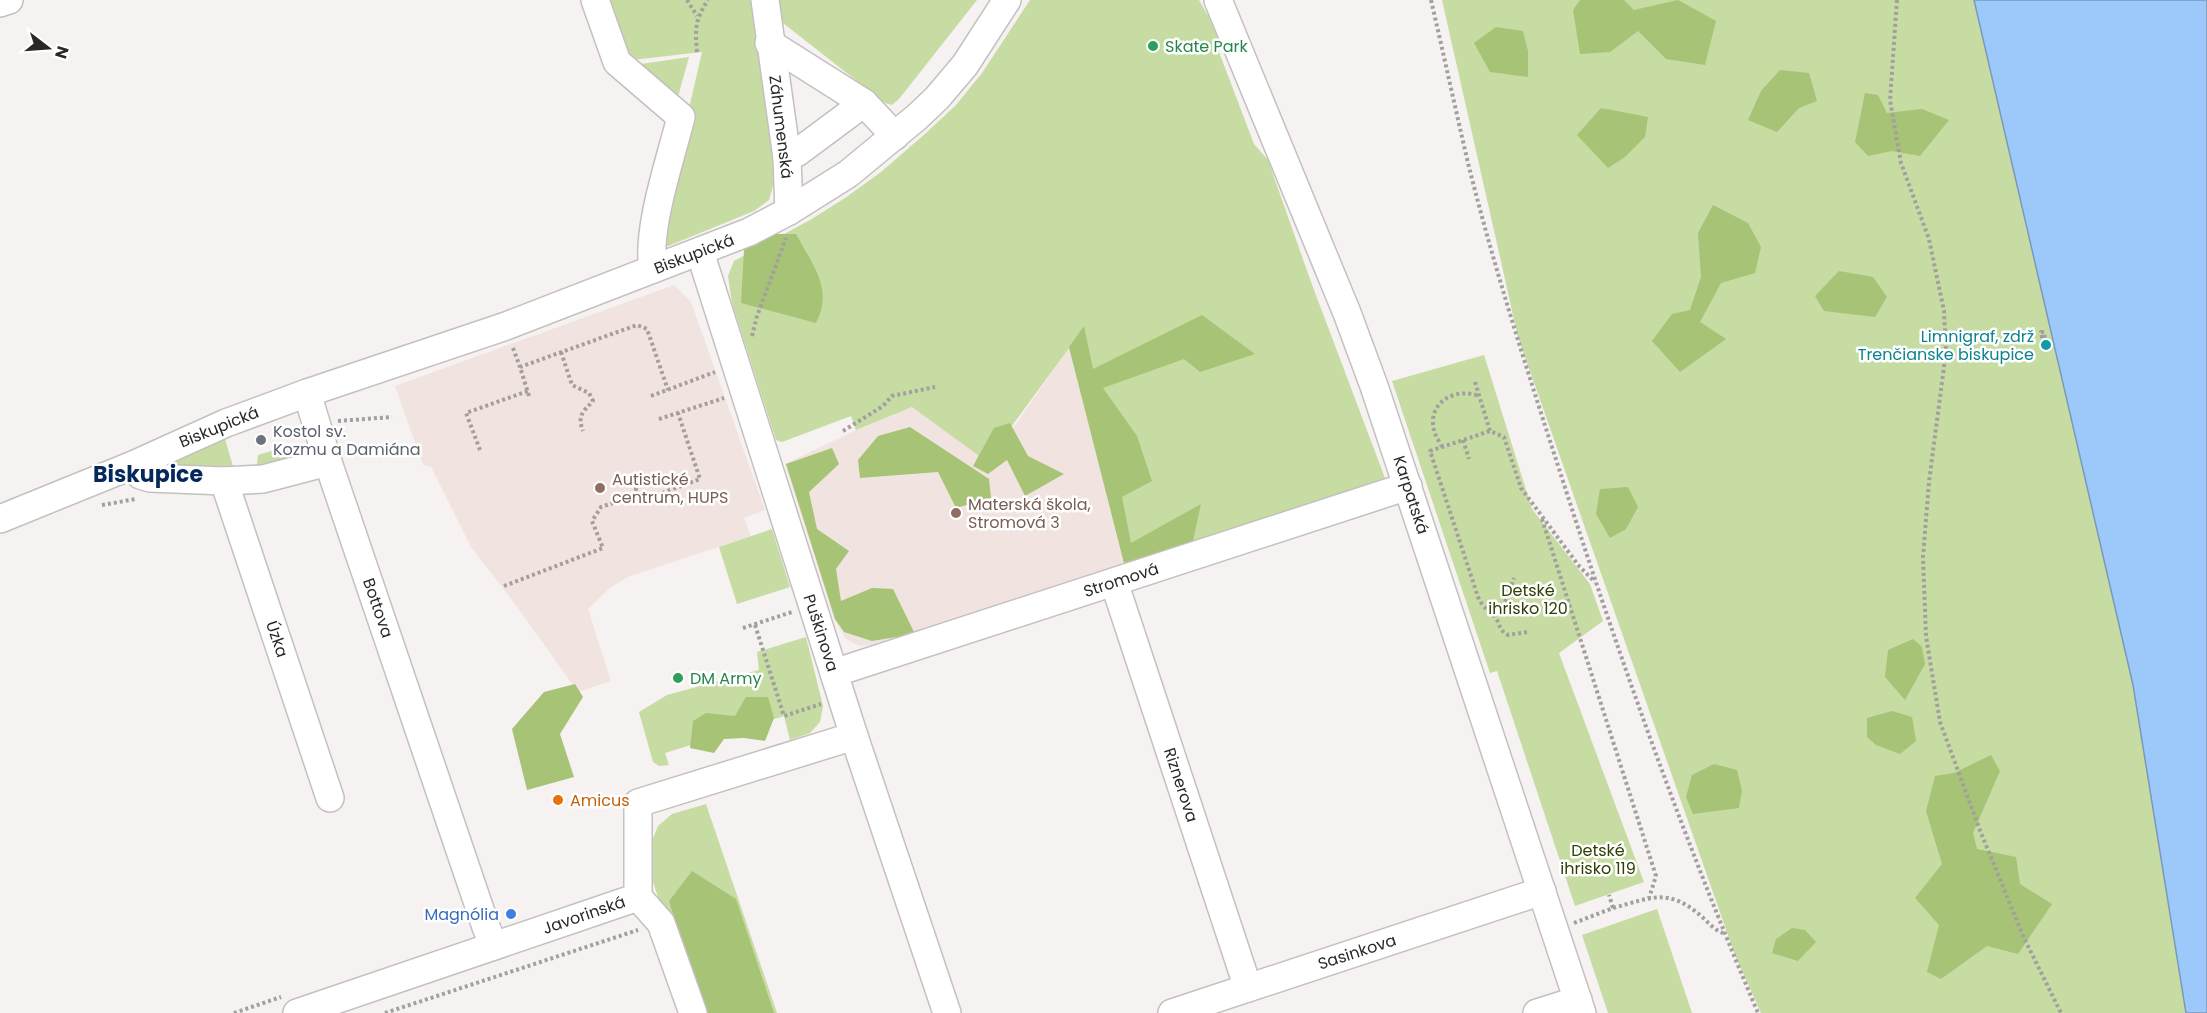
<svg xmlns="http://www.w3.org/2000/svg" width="2207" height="1013" font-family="Poppins,sans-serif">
<rect width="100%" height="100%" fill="#f6f2f1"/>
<!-- built -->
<g fill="#f1e4e0">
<path d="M 674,285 L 691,302 L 765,510 L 744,518 L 751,536 L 628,577 L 611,587 L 588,609 L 611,681 L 578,692 L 515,604 L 471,547 L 431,467 L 423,465 L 395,386 Z"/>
<path d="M 1069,347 L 1124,563 L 871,645 L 861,646 L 853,643 L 845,638 L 834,619 L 785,464 L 856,430 L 912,407 L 986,460 L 1016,424 Z"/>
</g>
<!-- green -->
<g fill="#c6dca2">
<path d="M 602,0 L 752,0 L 775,179 L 769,200 L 754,211 L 656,251 L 702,52 L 624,61 Z"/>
<path d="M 772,0 L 977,0 L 899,99 L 892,105 L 885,103 L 774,16 Z"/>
<path d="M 1030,0 L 1199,0 L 1218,33 L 1219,52 L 1254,144 L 1268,160 L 1311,282 L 1385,478 L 1192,545 L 1124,563 L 1069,348 L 986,461 L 912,407 L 856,430 L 851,416 L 782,442 L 776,440 L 732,303 L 728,276 L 734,261 L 810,220 L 845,198 L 881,172 L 926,133 L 956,105 L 982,73 Z"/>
<path d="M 1442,0 L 1974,0 L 2133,685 L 2186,1013 L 1761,1013 L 1735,955 L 1518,337 Z"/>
<path d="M 689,57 L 676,104 L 627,66 Z"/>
<path d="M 1484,355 L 1532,509 L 1590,584 L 1603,621 L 1559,653 L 1644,882 L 1575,906 L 1497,671 L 1490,673 L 1392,381 Z"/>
<path d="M 225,439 L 234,470 L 257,464 L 258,455 L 295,444 L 305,449 L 313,439 L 311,454 L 234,476 L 147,475 Z"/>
<path d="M 772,529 L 790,587 L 737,604 L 719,547 Z"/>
<path d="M 806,637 L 823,706 L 820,722 L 810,733 L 790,740 L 784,716 L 665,753 L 669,765 L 659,766 L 653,762 L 639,712 L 667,695 L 759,670 L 757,652 Z"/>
<path d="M 706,804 L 777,1013 L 697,1013 L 652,879 L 649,848 L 658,826 L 672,814 Z"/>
<path d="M 1657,909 L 1692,1013 L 1608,1013 L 1582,935 Z"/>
</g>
<!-- forest -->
<g fill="#a7c376">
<path d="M 1580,0 L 1624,0 L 1634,10 L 1678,0 L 1716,21 L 1705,65 L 1666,59 L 1638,31 L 1610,52 L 1580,54 L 1573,10 Z"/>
<path d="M 1496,27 L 1523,31 L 1528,51 L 1528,77 L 1490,72 L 1474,43 Z"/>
<path d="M 1780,70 L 1809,73 L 1817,101 L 1799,108 L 1777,132 L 1748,120 L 1761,91 Z"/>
<path d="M 1865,93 L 1878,95 L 1887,113 L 1922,109 L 1949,120 L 1920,156 L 1892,151 L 1868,156 L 1855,142 Z"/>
<path d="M 1601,108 L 1648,117 L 1645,137 L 1625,157 L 1608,168 L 1577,135 Z"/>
<path d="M 1713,205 L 1748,223 L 1761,247 L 1755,273 L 1721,283 L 1700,322 L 1726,339 L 1680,372 L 1652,341 L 1672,314 L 1690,310 L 1701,277 L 1698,233 Z"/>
<path d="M 767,234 L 796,234 C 812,264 834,289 816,323 L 741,303 L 744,250 Z"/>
<path d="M 1839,271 L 1873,277 L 1887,297 L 1875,317 L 1824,311 L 1815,296 Z"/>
<path d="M 1202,315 L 1255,354 L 1200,372 L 1184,359 L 1103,388 L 1137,436 L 1152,481 L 1122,497 L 1131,543 L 1201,504 L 1192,545 L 1124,563 L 1069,347 L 1084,326 L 1093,369 Z"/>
<path d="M 1010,423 L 1028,456 L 1064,474 L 1025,496 L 1007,460 L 988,474 L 973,466 L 994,428 Z"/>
<path d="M 910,427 L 989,479 L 991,498 L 956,508 L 938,472 L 860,478 L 858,460 L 878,436 Z"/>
<path d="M 832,448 L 839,464 L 809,492 L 817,529 L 849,551 L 836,569 L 841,601 L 872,588 L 893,589 L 915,634 L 872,641 L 844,632 L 835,619 L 786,464 Z"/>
<path d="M 1628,487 L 1638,507 L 1626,529 L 1610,538 L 1596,514 L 1600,489 Z"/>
<path d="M 1913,639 L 1922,647 L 1925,664 L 1905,700 L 1885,677 L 1888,650 Z"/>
<path d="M 575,684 L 583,697 L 560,734 L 574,777 L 527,790 L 512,729 L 544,692 Z"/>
<path d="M 746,697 L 768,697 L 774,718 L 765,741 L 744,738 L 724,739 L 714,753 L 690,748 L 693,721 L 706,713 L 735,716 Z"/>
<path d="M 1892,711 L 1912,717 L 1916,741 L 1900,754 L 1876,745 L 1867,737 L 1867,718 Z"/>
<path d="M 1991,755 L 2000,771 L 1973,833 L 1977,849 L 2016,857 L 2020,884 L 2052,904 L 2018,954 L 1987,946 L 1941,979 L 1927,972 L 1939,925 L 1915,898 L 1942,864 L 1926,811 L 1935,776 L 1954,773 Z"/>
<path d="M 1714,764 L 1737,770 L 1742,791 L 1739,808 L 1693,814 L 1686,797 L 1692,775 Z"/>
<path d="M 692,871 L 736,899 L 774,1013 L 704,1013 L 669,901 Z"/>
<path d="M 1792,928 L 1805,930 L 1816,942 L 1798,961 L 1772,953 L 1776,939 Z"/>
</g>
<!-- water -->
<path fill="#9cc8fa" stroke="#7a98bb" stroke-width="1.5" d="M 1974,0 L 2207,0 L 2207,1013 L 2186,1013 L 2133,685 Z"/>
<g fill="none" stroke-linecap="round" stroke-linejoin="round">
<defs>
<g id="minor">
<path d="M 595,0 L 617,62 L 681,117 C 671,158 646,229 653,269"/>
<path d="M 765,0 L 787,158 L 789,211"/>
<path d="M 1218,0 L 1347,313 L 1374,386 L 1582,1013"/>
<path d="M 0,3 L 9,0"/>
<path d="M 769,43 L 864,103 L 895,136"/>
<path d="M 787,158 L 798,152 L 864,103"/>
<path d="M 700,252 L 854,736 L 947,1013"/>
<path d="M 307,393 L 328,462 L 486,927 L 494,946"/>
<path d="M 133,465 L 140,475 L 150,478 L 224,481 L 263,479 L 328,462"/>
<path d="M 224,481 L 330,798"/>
<path d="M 0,519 L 133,465 L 226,423 L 307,393 L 506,326 L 749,232 L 789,211 L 848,174 L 917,117 L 937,98 L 965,65 L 1007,0"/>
<path d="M 1114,582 L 1248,988"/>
<path d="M 834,673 L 1408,486"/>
<path d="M 638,897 L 661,923 L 693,1013"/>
<path d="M 297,1013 L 638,897 L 638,803 L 854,736"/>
<path d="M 1172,1013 L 1542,891"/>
<path d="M 1537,1013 L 1578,1000"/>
</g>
</defs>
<!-- minor casing -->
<use href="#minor" stroke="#c4c0bf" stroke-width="30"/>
<!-- path -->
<g stroke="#a29f9e" stroke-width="4" stroke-dasharray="3 3" stroke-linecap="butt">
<path d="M 687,0 L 697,16"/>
<path d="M 1431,0 C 1444,56 1456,112 1469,167 C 1495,271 1528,373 1561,475 C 1619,657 1683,837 1758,1013"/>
<path d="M 1897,0 L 1890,100 L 1901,163 L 1929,239 L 1944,311 L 1946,351 L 1929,482 L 1923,557 L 1926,636 L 1940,722 L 1981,833 L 2024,938 L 2061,1013"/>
<path d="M 697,52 C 695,28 695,20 708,0"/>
<path d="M 752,336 L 757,316 L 786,238"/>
<path d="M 2042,338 L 2041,332 L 2044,332 L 2045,339"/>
<path d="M 513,348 L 520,367"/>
<path d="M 561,352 L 572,385 L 589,393 L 593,401 C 583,412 577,415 583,431"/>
<path d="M 1475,382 L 1490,431"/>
<path d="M 529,396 L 520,367 L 637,325 L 647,329 L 668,390"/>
<path d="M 651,396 L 715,372"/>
<path d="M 659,419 L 724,398"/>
<path d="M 338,421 L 392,417"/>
<path d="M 843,431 L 883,406 L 892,396 L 935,387"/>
<path d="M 1463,440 L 1469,459"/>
<path d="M 1442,447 C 1440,442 1435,436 1434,430 C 1427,402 1456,387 1479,396"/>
<path d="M 480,450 L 466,413 L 528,391"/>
<path d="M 634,496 L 643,500 L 700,479 L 678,413"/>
<path d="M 102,505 L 136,499"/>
<path d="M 1542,519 L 1656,876 L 1649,898"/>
<path d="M 504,586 L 603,548 L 592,521 L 601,507 L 634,496 L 638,482"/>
<path d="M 1494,616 L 1506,600 L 1514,578"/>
<path d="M 755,625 L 784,716 L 821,704"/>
<path d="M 743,628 L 792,612"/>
<path d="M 1527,632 L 1508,635 C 1497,629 1501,623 1494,616 C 1486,608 1484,609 1478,597 L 1430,451 L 1490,431 L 1504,437 L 1521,488 L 1579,566 L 1595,582"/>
<path d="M 1613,908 C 1651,898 1668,887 1701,916 C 1708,922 1714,930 1723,933"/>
<path d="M 1574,923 L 1613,908 L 1609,895"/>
<path d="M 234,1013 L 281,997"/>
<path d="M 385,1013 L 638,930"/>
</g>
<!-- minor -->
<use href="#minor" stroke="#fff" stroke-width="27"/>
</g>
<!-- markers -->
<g fill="#2e9e5b" stroke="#fff" stroke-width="2">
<circle cx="1153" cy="46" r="6"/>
<circle cx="678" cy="678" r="6"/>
</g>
<circle fill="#0f9aa8" stroke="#fff" stroke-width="2" cx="2046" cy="345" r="6"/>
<circle fill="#6b7280" stroke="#fff" stroke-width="2" cx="261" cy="440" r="6"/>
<g fill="#8d6e63" stroke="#fff" stroke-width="2">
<circle cx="600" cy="488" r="6"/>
<circle cx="956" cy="513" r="6"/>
</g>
<circle fill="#e8710a" stroke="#fff" stroke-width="2" cx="558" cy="800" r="6"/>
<circle fill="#3f7fe0" stroke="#fff" stroke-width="2" cx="511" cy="914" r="6"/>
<g text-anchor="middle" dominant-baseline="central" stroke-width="5" stroke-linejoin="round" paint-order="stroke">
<!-- leisure labels -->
<g font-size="16" fill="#27864d" stroke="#fff" text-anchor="start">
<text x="1165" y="46">Skate Park</text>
<text x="690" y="678">DM Army</text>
</g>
<!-- street labels -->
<g font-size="16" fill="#292827" stroke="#fff">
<text transform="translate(781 127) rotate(83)">Záhumenská</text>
<text transform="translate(694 254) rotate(-21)">Biskupická</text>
<text transform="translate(219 427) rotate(-22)">Biskupická</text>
<text transform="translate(1411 495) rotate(72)">Karpatská</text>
<text transform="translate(1121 580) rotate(-18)">Stromová</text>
<text transform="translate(378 608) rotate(71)">Bottova</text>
<text transform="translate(821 633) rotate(72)">Puškinova</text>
<text transform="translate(277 639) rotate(71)">Úzka</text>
<text transform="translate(1181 785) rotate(72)">Riznerova</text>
<text transform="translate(584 915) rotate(-19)">Javorinská</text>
<text transform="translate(1357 952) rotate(-18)">Sasinkova</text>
</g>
<!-- culture labels -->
<g font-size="16" fill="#0d838f" stroke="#fff" text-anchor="end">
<text x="2034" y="336">Limnigraf, zdrž<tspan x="2034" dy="18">Trenčianske biskupice</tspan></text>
</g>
<!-- worship labels -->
<g font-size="16" fill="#5b616d" stroke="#fff" text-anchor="start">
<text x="273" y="431">Kostol sv.<tspan x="273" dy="18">Kozmu a Damiána</tspan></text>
</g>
<!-- education labels -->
<g font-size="16" fill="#785e54" stroke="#fff" text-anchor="start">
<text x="612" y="479">Autistické<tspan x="612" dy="18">centrum, HUPS</tspan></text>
<text x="968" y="504">Materská škola,<tspan x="968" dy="18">Stromová 3</tspan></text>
</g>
<!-- park labels -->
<g font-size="16" fill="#2f3f04" stroke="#fff">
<text x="1528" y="590">Detské<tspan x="1528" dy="18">ihrisko 120</tspan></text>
<text x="1598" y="850">Detské<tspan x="1598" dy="18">ihrisko 119</tspan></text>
</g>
<!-- food labels -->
<g font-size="16" fill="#c56008" stroke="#fff" text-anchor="start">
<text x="570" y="800">Amicus</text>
</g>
<!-- shop labels -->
<g font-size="16" fill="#366cbe" stroke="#fff" text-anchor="end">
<text x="499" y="914">Magnólia</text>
</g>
<!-- district labels -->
<g font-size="22" font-weight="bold" fill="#05285b" stroke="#fff">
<text x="148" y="474">Biskupice</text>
</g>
</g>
<!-- north arrow -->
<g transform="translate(48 48) rotate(107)" stroke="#ffffff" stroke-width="4.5" paint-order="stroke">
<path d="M0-4.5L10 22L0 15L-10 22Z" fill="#292827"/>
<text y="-9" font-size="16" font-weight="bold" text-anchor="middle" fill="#292827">N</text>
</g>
</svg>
